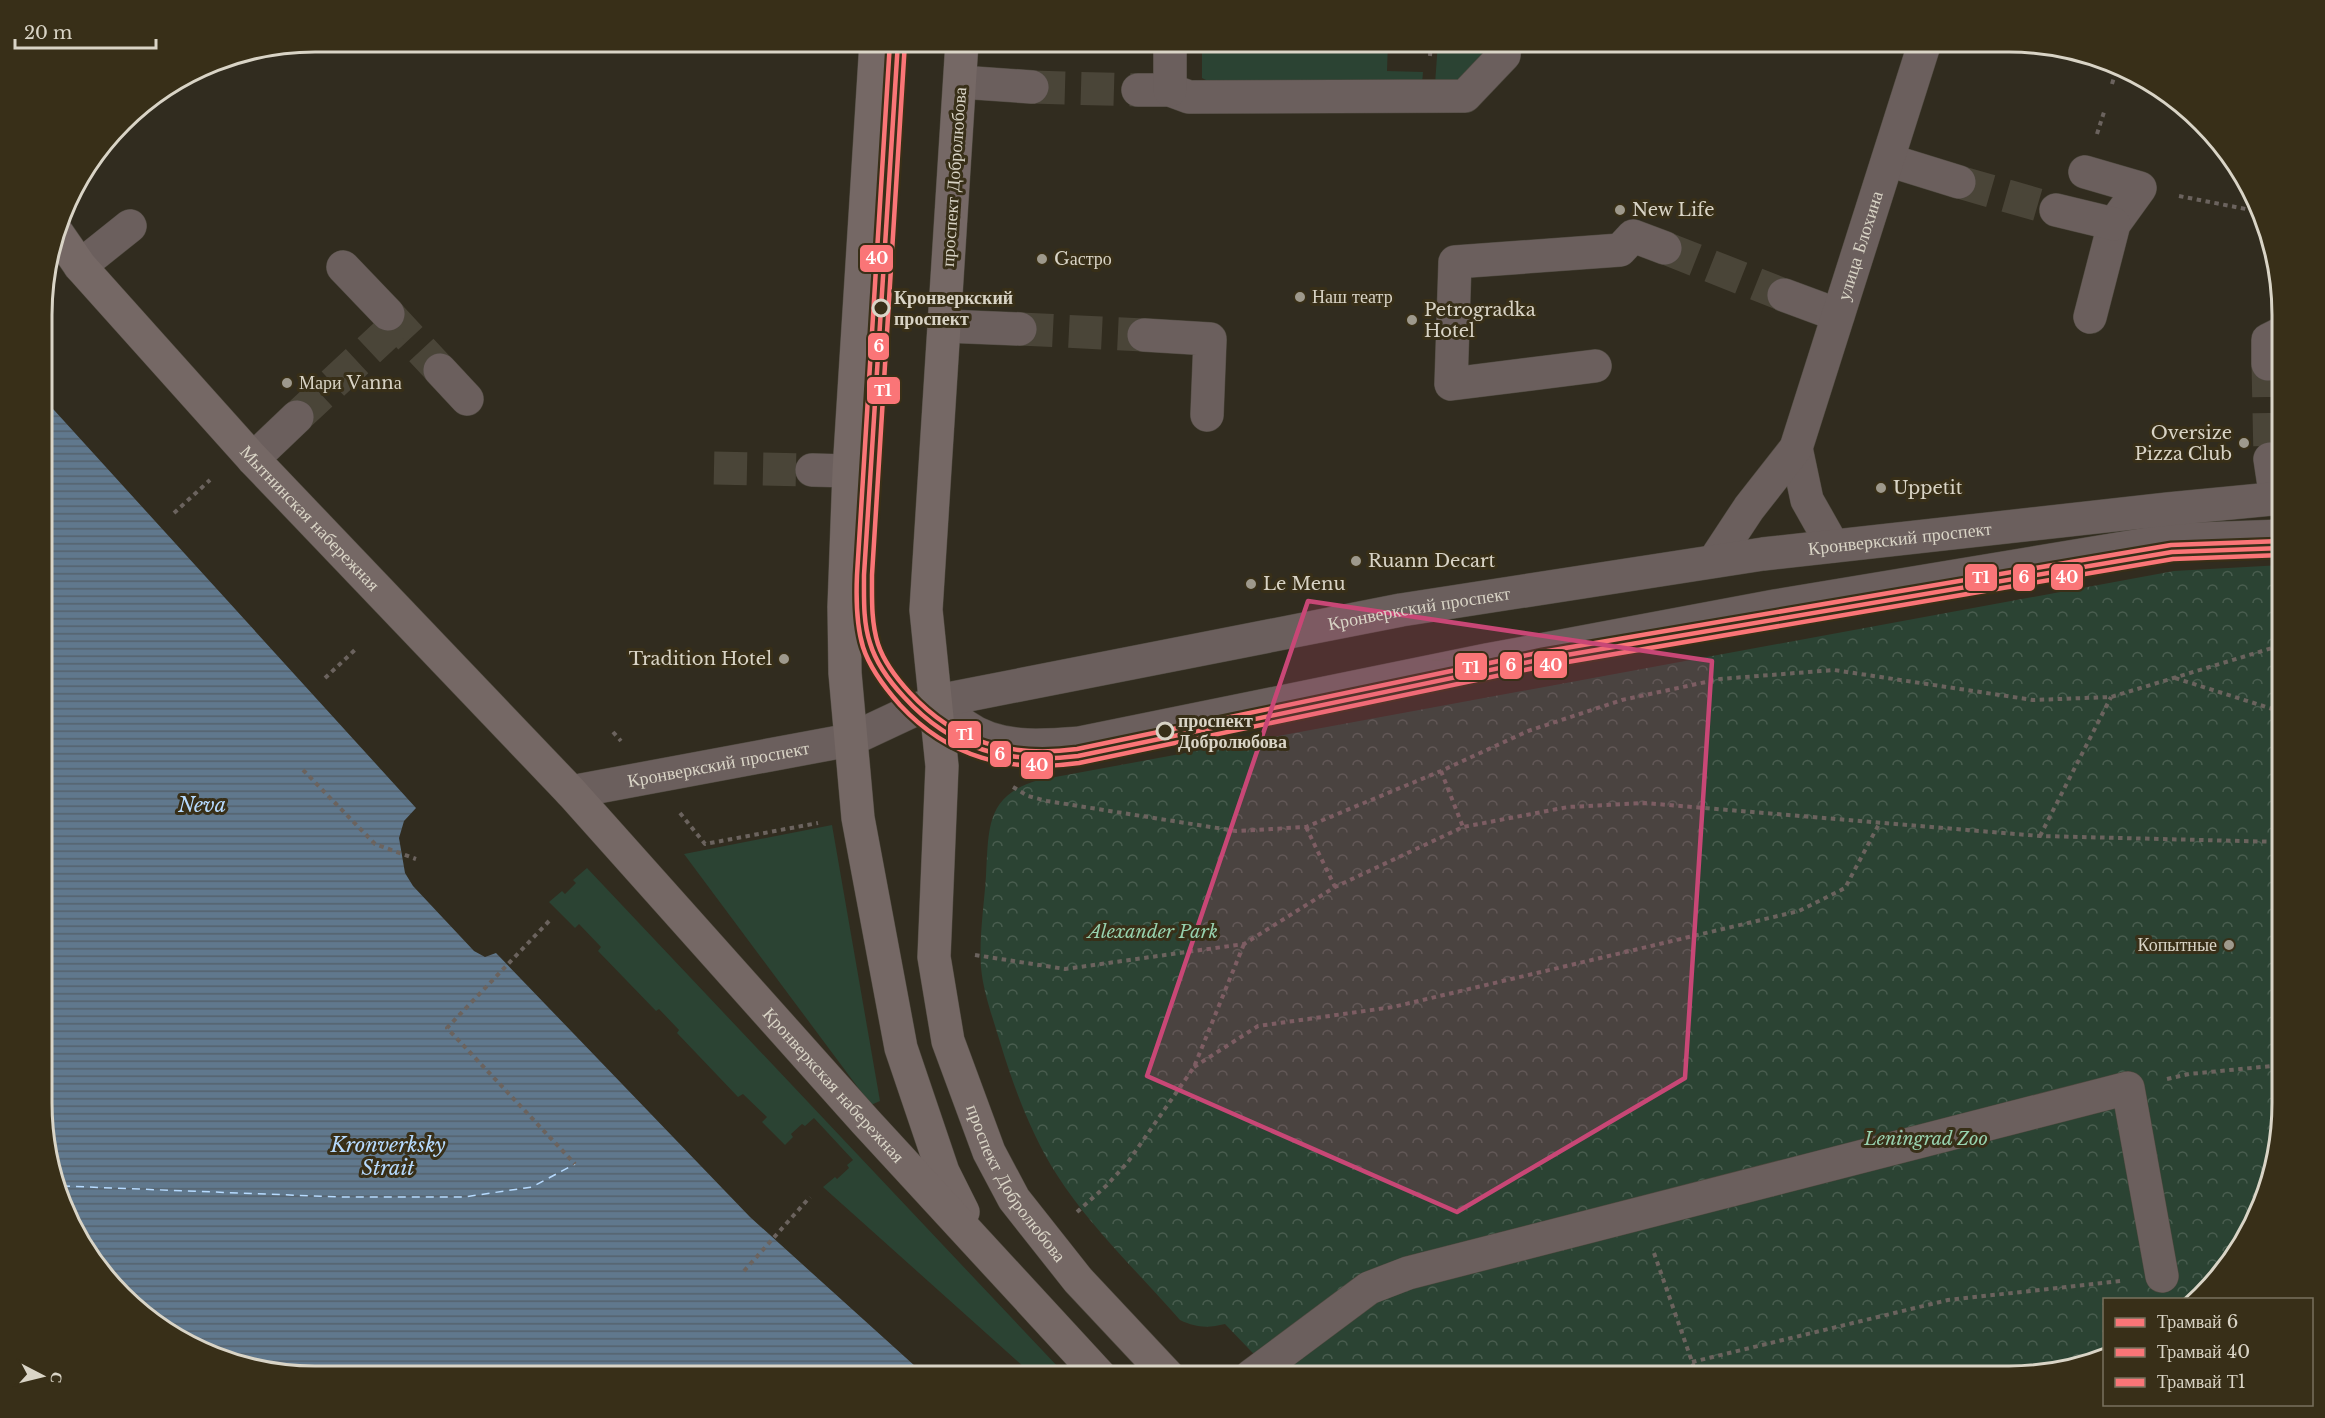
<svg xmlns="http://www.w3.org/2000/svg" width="2325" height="1418" font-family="'Libre Baskerville',serif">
<defs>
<pattern id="park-crowns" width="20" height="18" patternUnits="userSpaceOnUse" patternTransform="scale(1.5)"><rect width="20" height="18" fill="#2b4333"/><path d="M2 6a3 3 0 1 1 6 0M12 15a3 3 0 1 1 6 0" fill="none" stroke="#495d4f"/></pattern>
<pattern id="water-rules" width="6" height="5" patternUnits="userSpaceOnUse" patternTransform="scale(1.5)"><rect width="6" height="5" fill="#60788d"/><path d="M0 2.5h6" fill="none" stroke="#54626c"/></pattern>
</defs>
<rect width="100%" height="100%" fill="#312c1f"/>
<!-- grass -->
<g fill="#2b4333">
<path d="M 1202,42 L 1388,42 L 1387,71 L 1423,72 L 1422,84 L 1218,86 L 1202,78 Z"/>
<path d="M 1438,42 L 1490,42 L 1490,51 L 1460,84 L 1435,84 Z"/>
<path d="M 832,825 L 880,1101 L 871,1105 L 684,854 Z"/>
<path d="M 587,868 L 1060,1369 L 1054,1376 L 1034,1376 L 823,1187 L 835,1177 L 837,1179 L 849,1168 L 847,1165 L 853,1160 L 814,1118 L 805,1126 L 802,1124 L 791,1134 L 793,1137 L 785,1145 L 762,1122 L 767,1117 L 743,1094 L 738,1097 L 677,1033 L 679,1030 L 659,1009 L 656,1011 L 598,951 L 601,947 L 579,924 L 575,928 L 549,902 L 562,891 L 565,894 L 576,883 L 573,880 Z"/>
</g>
<!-- park -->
<path fill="url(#park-crowns)" d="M 2282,565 L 2282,1120 L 2269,1190 L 2237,1254 L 2189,1299 L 2104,1300 L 2104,1352 L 2027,1375 L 1275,1376 L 1225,1324 C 1208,1328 1197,1328 1180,1320 C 1139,1273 1091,1228 1057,1175 C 1031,1134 1014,1088 1000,1042 C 993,1018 983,992 981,967 C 979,937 984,906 986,876 C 989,829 985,795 1039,780 L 2174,571 Z"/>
<!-- water -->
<path fill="url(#water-rules)" d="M 44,399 L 416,808 L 404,821 L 399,838 L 405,873 L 413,886 L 474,951 L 485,957 L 496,953 L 750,1217 L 926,1376 L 315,1376 L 228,1362 L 164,1330 L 88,1254 L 44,1138 Z"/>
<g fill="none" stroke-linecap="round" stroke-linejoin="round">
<!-- ferry -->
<path stroke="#b6dafe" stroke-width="1.5" stroke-dasharray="8 6" stroke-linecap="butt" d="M 62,1186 L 340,1197 L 464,1197 L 532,1187 L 575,1164"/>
<!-- minor-tunnel -->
<g stroke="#4a4538" stroke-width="33" stroke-dasharray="33 16" stroke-linecap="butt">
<path d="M 1032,87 L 1138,90"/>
<path d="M 1959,182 L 2056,210"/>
<path d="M 1665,248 L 1784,295"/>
<path d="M 388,314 L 440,370"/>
<path d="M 1020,329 L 1144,335"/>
<path d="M 2268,364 L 2270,459"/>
<path d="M 297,417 L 397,324"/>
<path d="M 714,468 L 812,470"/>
</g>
<defs>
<g id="minor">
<path d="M 960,82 L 1032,87"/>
<path d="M 1138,90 L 1170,90 L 1189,97 L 1465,96 L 1504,55 L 1505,42"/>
<path d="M 1170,90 L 1170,44 L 1172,42"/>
<path d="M 1888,160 L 1959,182"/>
<path d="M 2085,172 L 2140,188 L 2114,224 L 2090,317"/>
<path d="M 2056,210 L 2114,224"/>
<path d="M 80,266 L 130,226"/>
<path d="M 343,267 L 388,314"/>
<path d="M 1784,295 L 1838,315"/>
<path d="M 944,326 L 1020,329"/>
<path d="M 1144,335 L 1210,339 L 1207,415"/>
<path d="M 2268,364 L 2268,340 L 2282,333"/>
<path d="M 1595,366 L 1451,384 L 1455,262 L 1620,250 L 1633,236 L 1665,248"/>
<path d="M 440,370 L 467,399"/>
<path d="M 1796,448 L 1807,500 L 1833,546"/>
<path d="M 253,459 L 297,417"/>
<path d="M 2270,459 L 2276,499"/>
<path d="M 812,470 L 849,471"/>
<path id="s1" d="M 1714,561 L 1749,508 L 1796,448 L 1925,42"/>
<path d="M 936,702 C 946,710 955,719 965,726 C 998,750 1042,746 1080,743 L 1487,660 L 1775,606 L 2172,540 L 2282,536"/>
<path id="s2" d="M 571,792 L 850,740 L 914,710 L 948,699 L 1401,610 L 1763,554 L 2168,509 L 2282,498"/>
<path d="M 1251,1376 L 1369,1288 L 1408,1273 L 2128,1088 L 2162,1276"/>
</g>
<g id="major">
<path d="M 876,42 L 849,471 L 844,607 L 845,673 L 858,818 L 901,1048 L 943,1172 L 963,1212"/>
<path id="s3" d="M 962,42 L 926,610 L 942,766 L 934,957 L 948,1041 L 989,1152 L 1014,1199 L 1078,1280 L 1168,1376"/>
<path id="s4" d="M 58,234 L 80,266 L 253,459 L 571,792 L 865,1121 L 1100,1376"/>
</g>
</defs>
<!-- minor casing -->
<use href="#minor" stroke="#4e493f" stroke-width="34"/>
<!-- major casing -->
<use href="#major" stroke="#4e493f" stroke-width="34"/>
<!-- path -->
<g stroke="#6b635e" stroke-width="4" stroke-dasharray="4.5 4.5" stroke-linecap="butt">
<path d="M 1430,56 L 1431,42"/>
<path d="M 2112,84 L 2117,68"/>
<path d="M 2097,134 L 2104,112"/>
<path d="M 2179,196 L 2256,211"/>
<path d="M 174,513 L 210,480"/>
<path d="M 325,678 L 357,648"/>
<path d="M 2175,678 L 2282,712"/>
<path d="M 613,732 L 621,741"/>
<path d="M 303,770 L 375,844 L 416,859"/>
<path d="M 1441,771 L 1463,827"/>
<path d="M 1013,787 L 1028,796 L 1047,801 L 1236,831 L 1306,827 L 1441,771 L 1528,731 L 1622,700 L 1720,679 L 1834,670 L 2033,700 L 2111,697 L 2282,645"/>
<path d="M 680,813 L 705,844 L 818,823"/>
<path d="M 1306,827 L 1335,887"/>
<path d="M 2040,836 L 2111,697"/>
<path d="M 549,921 L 447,1028 L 575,1164"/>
<path d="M 975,955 L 1065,969 L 1244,944 L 1335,887 L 1463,827 L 1568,807 L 1645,803 L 2040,836 L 2282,842"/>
<path d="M 1194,1067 L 1258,1026 L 1393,1007 L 1799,911 L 1845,888 L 1879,824"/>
<path d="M 2167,1079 L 2189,1074 L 2282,1065"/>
<path d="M 1077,1212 L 1107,1185 L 1128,1162 L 1194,1067 L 1244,944"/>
<path d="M 1654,1253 L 1697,1376"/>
<path d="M 744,1271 L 810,1197"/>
<path d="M 1692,1362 L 1948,1300 L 2121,1281"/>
</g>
<!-- minor -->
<use href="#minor" stroke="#6b5f5d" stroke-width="33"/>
<!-- major -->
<use href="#major" stroke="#756865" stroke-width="33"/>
<!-- tram -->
<path stroke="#68625a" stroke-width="1.5" d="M 1433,660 L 1543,659"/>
<defs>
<path id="tram-1" d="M 898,42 L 864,575 C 864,598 863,622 870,643 C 876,663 890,682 904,697 C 952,750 1009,765 1078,756 L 1543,659 L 2172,552 L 2282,548"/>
<path id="tram-2" d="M 890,42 L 857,575 C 856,598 856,624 863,647 C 870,669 885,688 900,705 C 949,758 1009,773 1079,763 L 1544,666 L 2173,559 L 2282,555"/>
<path id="tram-3" d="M 905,42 L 872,575 C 872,598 871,622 878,644 C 884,662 897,679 910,693 C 956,743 1011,758 1077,749 L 1542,652 L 2171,545 L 2282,541"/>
</defs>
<!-- tram-1 casing -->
<use href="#tram-1" stroke="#382f18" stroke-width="9"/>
<!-- tram-2 casing -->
<use href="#tram-2" stroke="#382f18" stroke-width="9"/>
<!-- tram-3 casing -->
<use href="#tram-3" stroke="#382f18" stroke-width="9"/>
<!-- tram-1 -->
<use href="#tram-1" stroke="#fa7577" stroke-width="4.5"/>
<!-- tram-2 -->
<use href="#tram-2" stroke="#fa7577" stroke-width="4.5"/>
<!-- tram-3 -->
<use href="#tram-3" stroke="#fa7577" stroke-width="4.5"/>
</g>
<!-- marked area -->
<path fill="#c84776" fill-opacity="0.2" stroke="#c84776" stroke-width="4.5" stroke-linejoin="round" d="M 1308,601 L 1712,661 L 1685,1078 L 1457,1212 L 1147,1076 Z"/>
<!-- markers -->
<g fill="#9e998c" stroke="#382f18" stroke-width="2">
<circle cx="1620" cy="210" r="6"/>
<circle cx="1042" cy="259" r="6"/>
<circle cx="1300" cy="297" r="6"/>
<circle cx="1412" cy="320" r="6"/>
<circle cx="287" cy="383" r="6"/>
<circle cx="2244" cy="443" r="6"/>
<circle cx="1881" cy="488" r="6"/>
<circle cx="1356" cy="561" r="6"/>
<circle cx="1251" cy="584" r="6"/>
<circle cx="784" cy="659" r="6"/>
<circle cx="2229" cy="945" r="6"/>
</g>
<g fill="#382f18" stroke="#d9d4c6" stroke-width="3">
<circle cx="881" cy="308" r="8"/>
<circle cx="1165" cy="731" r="8"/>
</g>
<g text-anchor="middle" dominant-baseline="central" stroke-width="6" stroke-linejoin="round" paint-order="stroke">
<!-- street labels -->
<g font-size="18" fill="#d9d4c6" stroke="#382f18">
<text transform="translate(954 177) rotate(-86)">проспект Добролюбова</text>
<text stroke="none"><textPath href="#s1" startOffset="352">улица Блохина</textPath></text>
<text stroke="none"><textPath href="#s4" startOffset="380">Мытнинская набережная</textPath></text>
<text stroke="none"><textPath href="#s2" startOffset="1356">Кронверкский проспект</textPath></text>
<text stroke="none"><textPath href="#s2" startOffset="870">Кронверкский проспект</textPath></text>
<text stroke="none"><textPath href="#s2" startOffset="150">Кронверкский проспект</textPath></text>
<text stroke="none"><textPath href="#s4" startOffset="1152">Кронверкская набережная</textPath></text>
<text stroke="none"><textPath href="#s3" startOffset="1161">проспект Добролюбова</textPath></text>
</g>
<!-- poi labels -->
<g font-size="18" fill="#d9d4c6" stroke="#382f18" text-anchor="start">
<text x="1632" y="210">New Life</text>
<text x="1054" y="259">Gастро</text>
<text x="1312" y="297">Наш театр</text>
<text x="1424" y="310">Petrogradka<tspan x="1424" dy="21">Hotel</tspan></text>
<text x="299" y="383">Мари Vаnnа</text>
<text x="2232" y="433" text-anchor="end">Oversize<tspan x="2232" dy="21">Pizza Club</tspan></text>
<text x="1893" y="488">Uppetit</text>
<text x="1368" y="561">Ruann Decart</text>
<text x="1263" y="584">Le Menu</text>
<text x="772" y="659" text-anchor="end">Tradition Hotel</text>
<text x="2217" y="945" text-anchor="end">Копытные</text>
</g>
<!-- stop labels -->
<g font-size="18" font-weight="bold" fill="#d9d4c6" stroke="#382f18" text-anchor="start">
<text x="894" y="298">Кронверкский<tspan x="894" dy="21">проспект</tspan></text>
<text x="1178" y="721">проспект<tspan x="1178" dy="21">Добролюбова</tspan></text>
</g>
<!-- park labels -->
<g font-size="18" font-style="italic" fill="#97d1ae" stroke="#382f18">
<text x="1153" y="932">Alexander Park</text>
<text x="1926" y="1139">Leningrad Zoo</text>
</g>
<!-- water labels -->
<g font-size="20" font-style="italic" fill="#b6dafe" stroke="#382f18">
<text x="202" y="805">Neva</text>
<text x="388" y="1145">Kronverksky<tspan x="388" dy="23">Strait</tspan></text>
</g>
</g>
<!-- crop -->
<path d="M0 0H2325V1418H0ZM315 52H2009A263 263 0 0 1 2272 315V1103A263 263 0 0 1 2009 1366H315A263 263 0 0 1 52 1103V315A263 263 0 0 1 315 52Z" fill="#382f18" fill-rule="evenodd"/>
<path fill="none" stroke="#d9d4c6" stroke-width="3" d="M315 52H2009A263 263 0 0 1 2272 315V1103A263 263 0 0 1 2009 1366H315A263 263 0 0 1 52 1103V315A263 263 0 0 1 315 52Z"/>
<g stroke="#382f18" stroke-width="2">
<rect x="859" y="244" width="35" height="29" rx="6" fill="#fa7577"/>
<rect x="867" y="332" width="23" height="29" rx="6" fill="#fa7577"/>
<rect x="866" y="376" width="35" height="29" rx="6" fill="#fa7577"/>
<rect x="2050" y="563" width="34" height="28" rx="6" fill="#fa7577"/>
<rect x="2012" y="563" width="24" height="29" rx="6" fill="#fa7577"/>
<rect x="1964" y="563" width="34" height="29" rx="6" fill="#fa7577"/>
<rect x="1533" y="650" width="35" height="29" rx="6" fill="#fa7577"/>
<rect x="1499" y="651" width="24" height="29" rx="6" fill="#fa7577"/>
<rect x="1454" y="652" width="34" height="29" rx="6" fill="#fa7577"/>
<rect x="947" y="720" width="35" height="29" rx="6" fill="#fa7577"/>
<rect x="989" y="740" width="23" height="28" rx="6" fill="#fa7577"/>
<rect x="1020" y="751" width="34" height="29" rx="6" fill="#fa7577"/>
</g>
<g font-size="16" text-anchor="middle" font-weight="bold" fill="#fff">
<text x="877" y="264">40</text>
<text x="879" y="352">6</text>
<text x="883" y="396">Т1</text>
<text x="2067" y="583">40</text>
<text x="2024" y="583">6</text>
<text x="1981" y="583">Т1</text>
<text x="1551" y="671">40</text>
<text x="1511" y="671">6</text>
<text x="1471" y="673">Т1</text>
<text x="965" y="740">Т1</text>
<text x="1000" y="760">6</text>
<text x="1037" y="771">40</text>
</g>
<!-- legend -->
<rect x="2103" y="1298" width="210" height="108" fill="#382f18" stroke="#78715e" stroke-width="1.5"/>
<rect x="2115" y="1318" width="30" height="9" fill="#fa7577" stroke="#78715e" stroke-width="1.5"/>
<text x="2157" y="1328" font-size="18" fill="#d9d4c6">Трамвай 6</text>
<rect x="2115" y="1348" width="30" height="9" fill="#fa7577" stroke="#78715e" stroke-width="1.5"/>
<text x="2157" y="1358" font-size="18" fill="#d9d4c6">Трамвай 40</text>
<rect x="2115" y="1378" width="30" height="9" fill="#fa7577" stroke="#78715e" stroke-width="1.5"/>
<text x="2157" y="1388" font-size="18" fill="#d9d4c6">Трамвай Т1</text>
<!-- north arrow -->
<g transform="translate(42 1376) rotate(97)" stroke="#382f18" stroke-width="4.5" paint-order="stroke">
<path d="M0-4.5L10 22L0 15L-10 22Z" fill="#d9d4c6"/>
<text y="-9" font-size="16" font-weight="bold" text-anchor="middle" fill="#d9d4c6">С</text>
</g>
<!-- scale -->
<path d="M15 39v9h141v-9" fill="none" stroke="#d9d4c6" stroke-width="3"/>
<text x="24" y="39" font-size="18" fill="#d9d4c6" stroke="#382f18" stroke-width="4.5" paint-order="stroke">20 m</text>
</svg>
